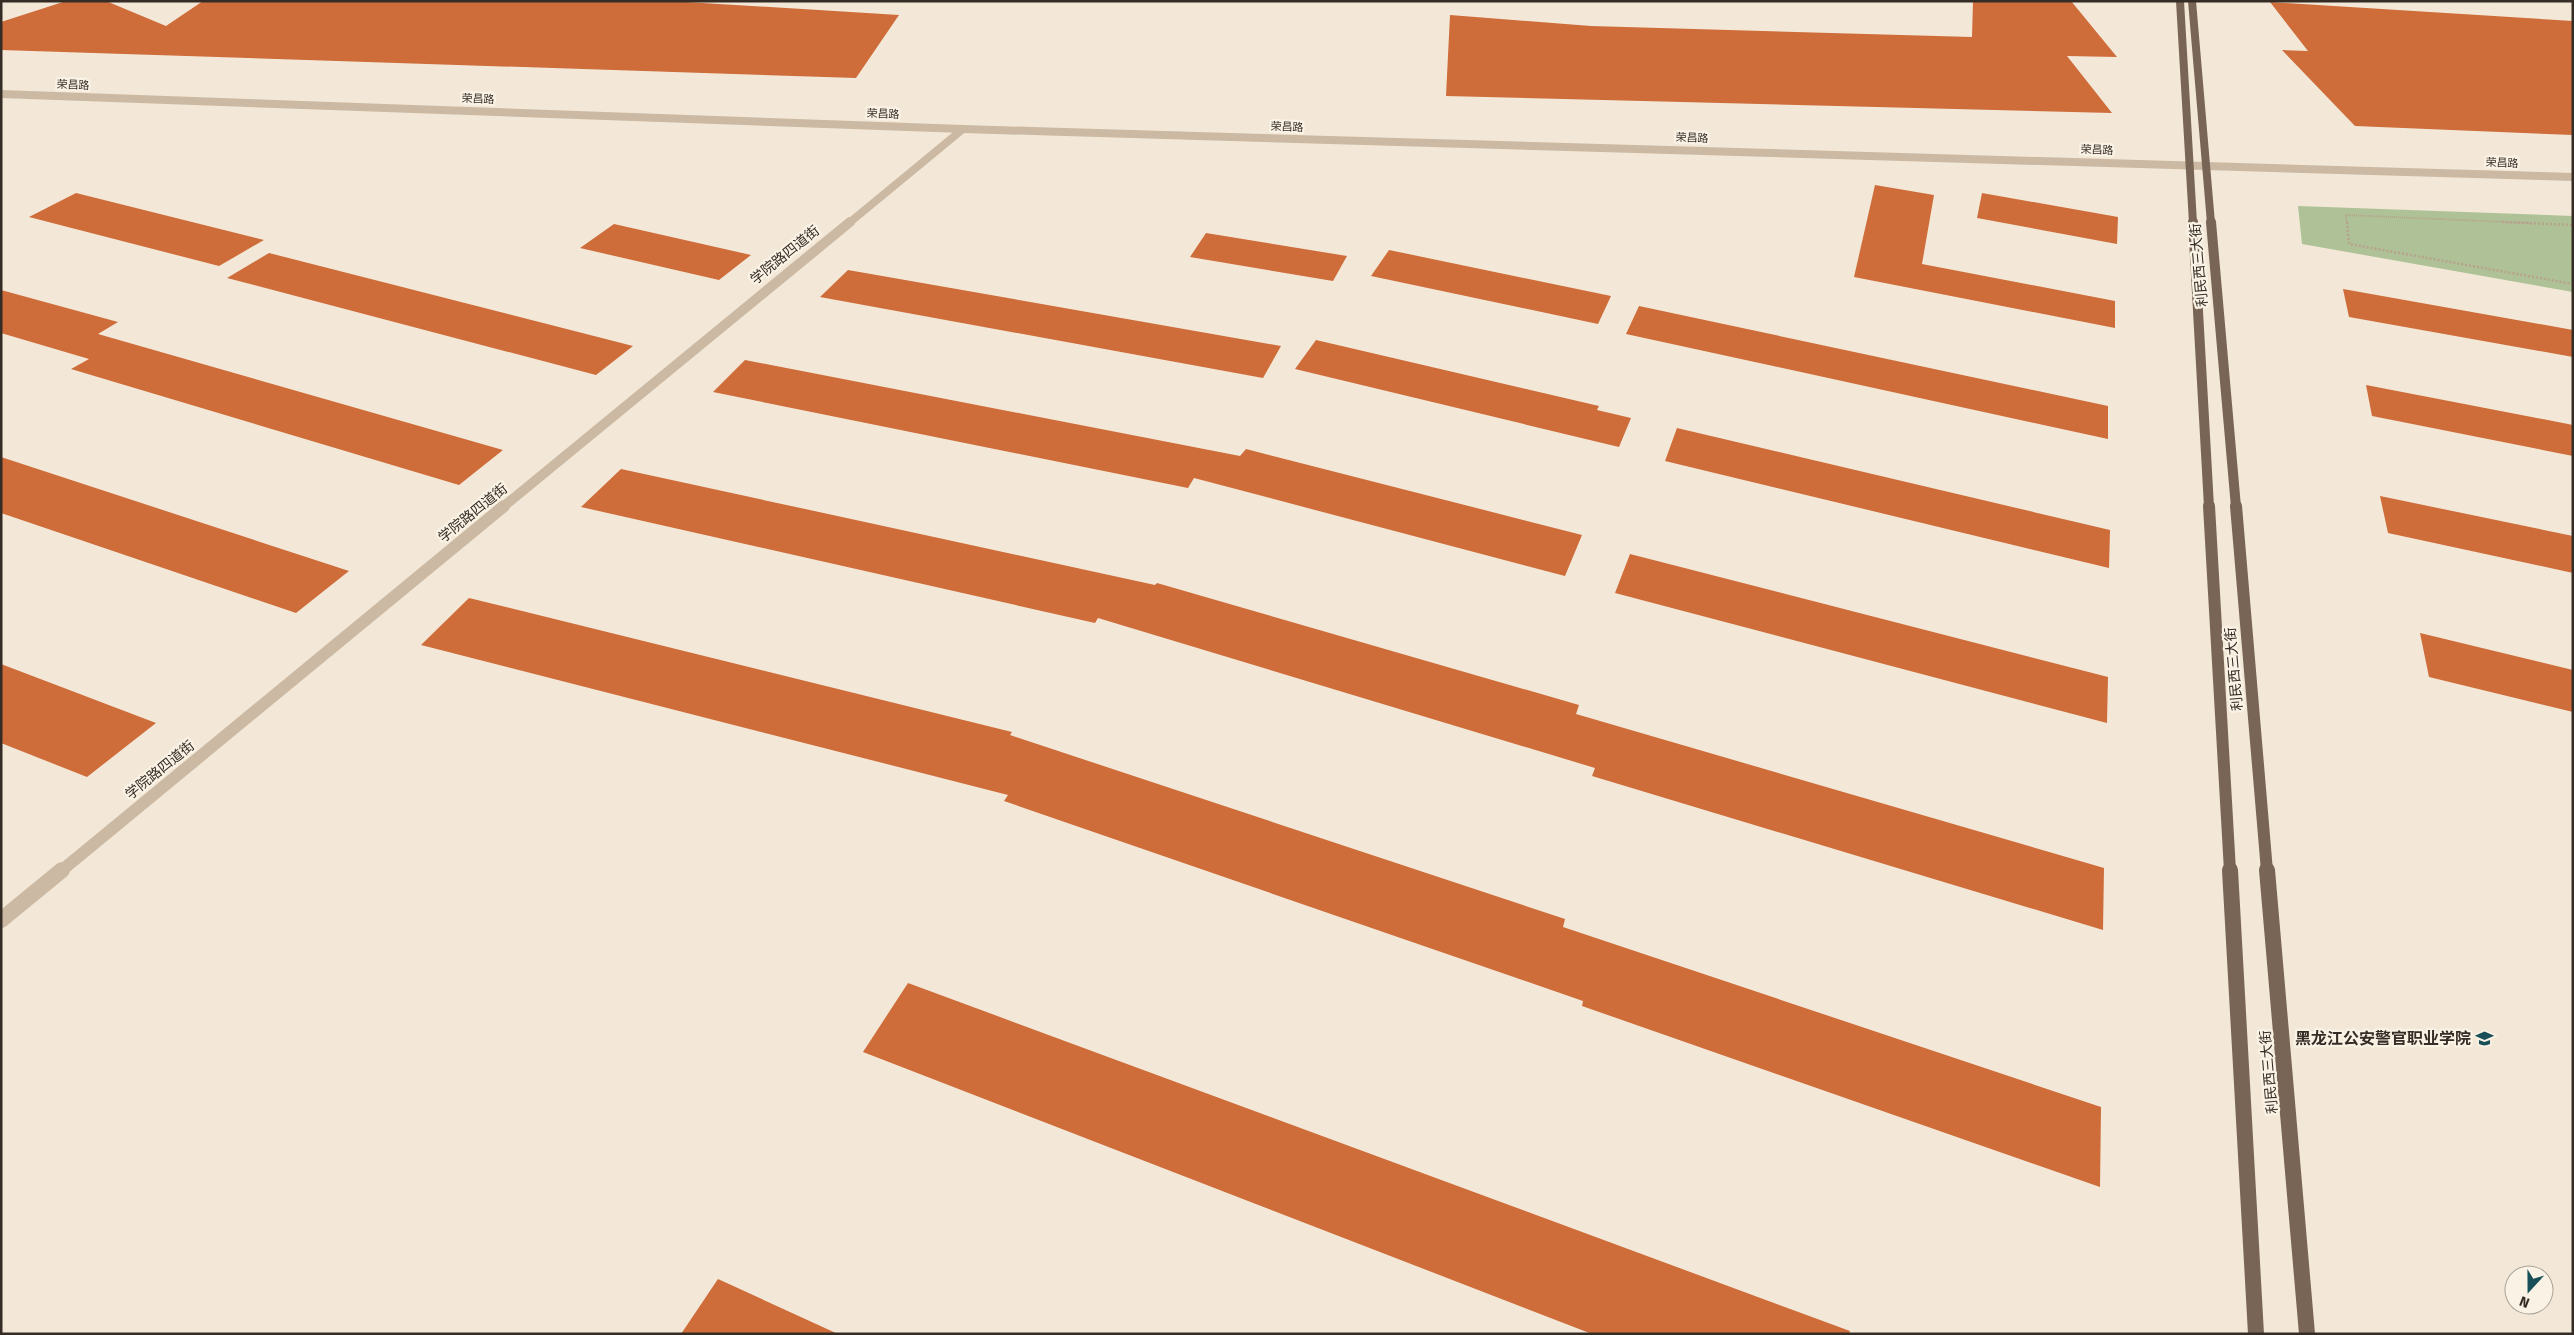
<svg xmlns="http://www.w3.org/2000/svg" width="2574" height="1335" font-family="'Fira Sans','Noto Sans SC',sans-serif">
<rect width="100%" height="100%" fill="#f3e8d7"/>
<!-- green -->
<path fill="#afc297" d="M 2298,206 L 2573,216 L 2573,292 L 2302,244 Z"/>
<!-- building -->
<g fill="#ce6c3a">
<path d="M 66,1 L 106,1 L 166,26 L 203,1 L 670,1 L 899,15 L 856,78 L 1,50 L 1,22 Z"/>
<path d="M 1973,1 L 2071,1 L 2117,57 L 2067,56 L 2112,113 L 1446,96 L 1450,15 L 1591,26 L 1972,37 Z"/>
<path d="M 2270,2 L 2573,21 L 2573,135 L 2355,126 L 2282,50 L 2308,51 Z"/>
<path d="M 1875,185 L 1934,195 L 1922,264 L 2115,301 L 2115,328 L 1854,277 Z"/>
<path d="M 76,193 L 264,240 L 219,266 L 29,217 Z"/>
<path d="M 1982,193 L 2118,217 L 2117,244 L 1977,218 Z"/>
<path d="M 614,224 L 751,255 L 719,280 L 580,248 Z"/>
<path d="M 1206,233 L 1347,256 L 1333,281 L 1190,257 Z"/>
<path d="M 1389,250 L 1611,296 L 1598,324 L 1371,276 Z"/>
<path d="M 269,253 L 633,346 L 596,375 L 227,278 Z"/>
<path d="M 848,270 L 1281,346 L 1263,378 L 820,297 Z"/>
<path d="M 2343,289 L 2573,330 L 2573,357 L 2349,317 Z"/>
<path d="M 1,290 L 118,322 L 98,334 L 503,450 L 459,485 L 71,369 L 89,359 L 1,333 Z"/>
<path d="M 1639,306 L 2108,406 L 2108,439 L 1626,334 Z"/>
<path d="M 1316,340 L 1599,406 L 1597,410 L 1631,418 L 1619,447 L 1295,369 Z"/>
<path d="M 745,360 L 1240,456 L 1246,449 L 1582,535 L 1565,576 L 1194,478 L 1188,488 L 713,392 Z"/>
<path d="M 2366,385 L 2573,425 L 2573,456 L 2372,416 Z"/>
<path d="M 1677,428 L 2110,530 L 2109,568 L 1665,461 Z"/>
<path d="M 1,457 L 349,571 L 296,613 L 1,513 Z"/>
<path d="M 621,469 L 1155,585 L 1157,583 L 1579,705 L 1576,714 L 2104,868 L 2103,930 L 1592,776 L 1595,768 L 1098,618 L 1095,623 L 581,507 Z"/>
<path d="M 2380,496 L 2573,536 L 2573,573 L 2388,533 Z"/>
<path d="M 1630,554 L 2108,677 L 2107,723 L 1615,593 Z"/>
<path d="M 469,598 L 1012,732 L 1010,735 L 1565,919 L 1563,927 L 2101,1107 L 2100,1187 L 1582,1006 L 1583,1001 L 1004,801 L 1008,795 L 421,645 Z"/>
<path d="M 2420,633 L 2573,670 L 2573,712 L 2429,677 Z"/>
<path d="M 1,664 L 156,723 L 87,777 L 1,743 Z"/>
<path d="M 908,983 L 1850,1331 L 1849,1334 L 1592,1334 L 863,1052 Z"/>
<path d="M 718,1279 L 838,1334 L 681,1334 Z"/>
</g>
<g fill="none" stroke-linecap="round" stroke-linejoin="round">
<!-- path-far1 -->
<path stroke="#b7a38d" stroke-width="2" stroke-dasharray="1 1" stroke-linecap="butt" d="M 2347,223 L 2346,215 L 2530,223"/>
<!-- path -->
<g stroke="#b7a38d" stroke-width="2.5" stroke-dasharray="2 2" stroke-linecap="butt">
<path d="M 2347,222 L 2349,244 L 2573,284"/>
<path d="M 2502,222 L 2573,225"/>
</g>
<!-- minor-far3 -->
<g stroke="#cbb9a3" stroke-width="8">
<path d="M 1,94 L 963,129 L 2573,177"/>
<path d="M 849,223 L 963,129"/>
</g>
<!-- minor-far2 -->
<path stroke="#cbb9a3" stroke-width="10" d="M 503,507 L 850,222"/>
<!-- minor-far1 -->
<path stroke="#cbb9a3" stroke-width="12" d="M 61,871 L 504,506"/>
<!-- minor -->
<path stroke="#cbb9a3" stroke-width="16" d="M 1,920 L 62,870"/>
<!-- major-far3 -->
<g stroke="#796555" stroke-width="8">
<path d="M 2180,1 L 2193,223"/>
<path d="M 2192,1 L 2211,223"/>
</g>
<!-- major-far2 -->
<g stroke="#796555" stroke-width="10">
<path d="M 2193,222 L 2209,507"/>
<path d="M 2211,222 L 2236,507"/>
</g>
<!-- major-far1 -->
<g stroke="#796555" stroke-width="12">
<path d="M 2209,506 L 2230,871"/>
<path d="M 2236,506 L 2267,871"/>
</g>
<!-- major -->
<g stroke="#796555" stroke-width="16">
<path d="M 2230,870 L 2256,1334"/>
<path d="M 2267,870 L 2307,1334"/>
</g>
</g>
<!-- icons -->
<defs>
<symbol id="university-bare" viewBox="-9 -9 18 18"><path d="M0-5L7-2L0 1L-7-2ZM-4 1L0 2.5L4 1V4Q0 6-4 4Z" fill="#194f59" stroke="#faf2e4" stroke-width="2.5" paint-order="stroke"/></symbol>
</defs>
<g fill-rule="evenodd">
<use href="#university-bare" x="2472" y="1026" width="25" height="25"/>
</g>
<g text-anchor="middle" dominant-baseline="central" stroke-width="4.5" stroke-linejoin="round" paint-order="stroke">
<!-- far-street labels -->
<g font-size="11" fill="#352c25" stroke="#faf2e4">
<text transform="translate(73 85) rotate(2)">荣昌路</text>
<text transform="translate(478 99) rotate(2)">荣昌路</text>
<text transform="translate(883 114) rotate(2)">荣昌路</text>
<text transform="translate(1287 127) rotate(2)">荣昌路</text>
<text transform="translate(1692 138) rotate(2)">荣昌路</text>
<text transform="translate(2097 150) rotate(2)">荣昌路</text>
<text transform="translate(2502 163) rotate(2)">荣昌路</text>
</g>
<!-- street labels -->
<g font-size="14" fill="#352c25" stroke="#faf2e4">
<text transform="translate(785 255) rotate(-39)">学院路四道街</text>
<text transform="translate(2199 265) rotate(-95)">利民西三大街</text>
<text transform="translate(473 513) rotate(-39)">学院路四道街</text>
<text transform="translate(2234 669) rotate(-95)">利民西三大街</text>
<text transform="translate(160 770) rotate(-39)">学院路四道街</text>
<text transform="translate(2269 1072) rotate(-95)">利民西三大街</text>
</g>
<!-- near-poi labels -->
<g font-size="16" font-weight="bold" fill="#352c25" stroke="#faf2e4" text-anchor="end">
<text x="2471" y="1038">黑龙江公安警官职业学院</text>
</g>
</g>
<!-- border -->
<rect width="2574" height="1335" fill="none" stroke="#352c25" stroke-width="5"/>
<!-- north arrow -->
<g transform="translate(2529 1290) rotate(201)"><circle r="24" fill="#faf2e4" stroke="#aba398"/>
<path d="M0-4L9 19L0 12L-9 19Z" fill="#194f59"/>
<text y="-8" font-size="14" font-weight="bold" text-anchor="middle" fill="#352c25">N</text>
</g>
</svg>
